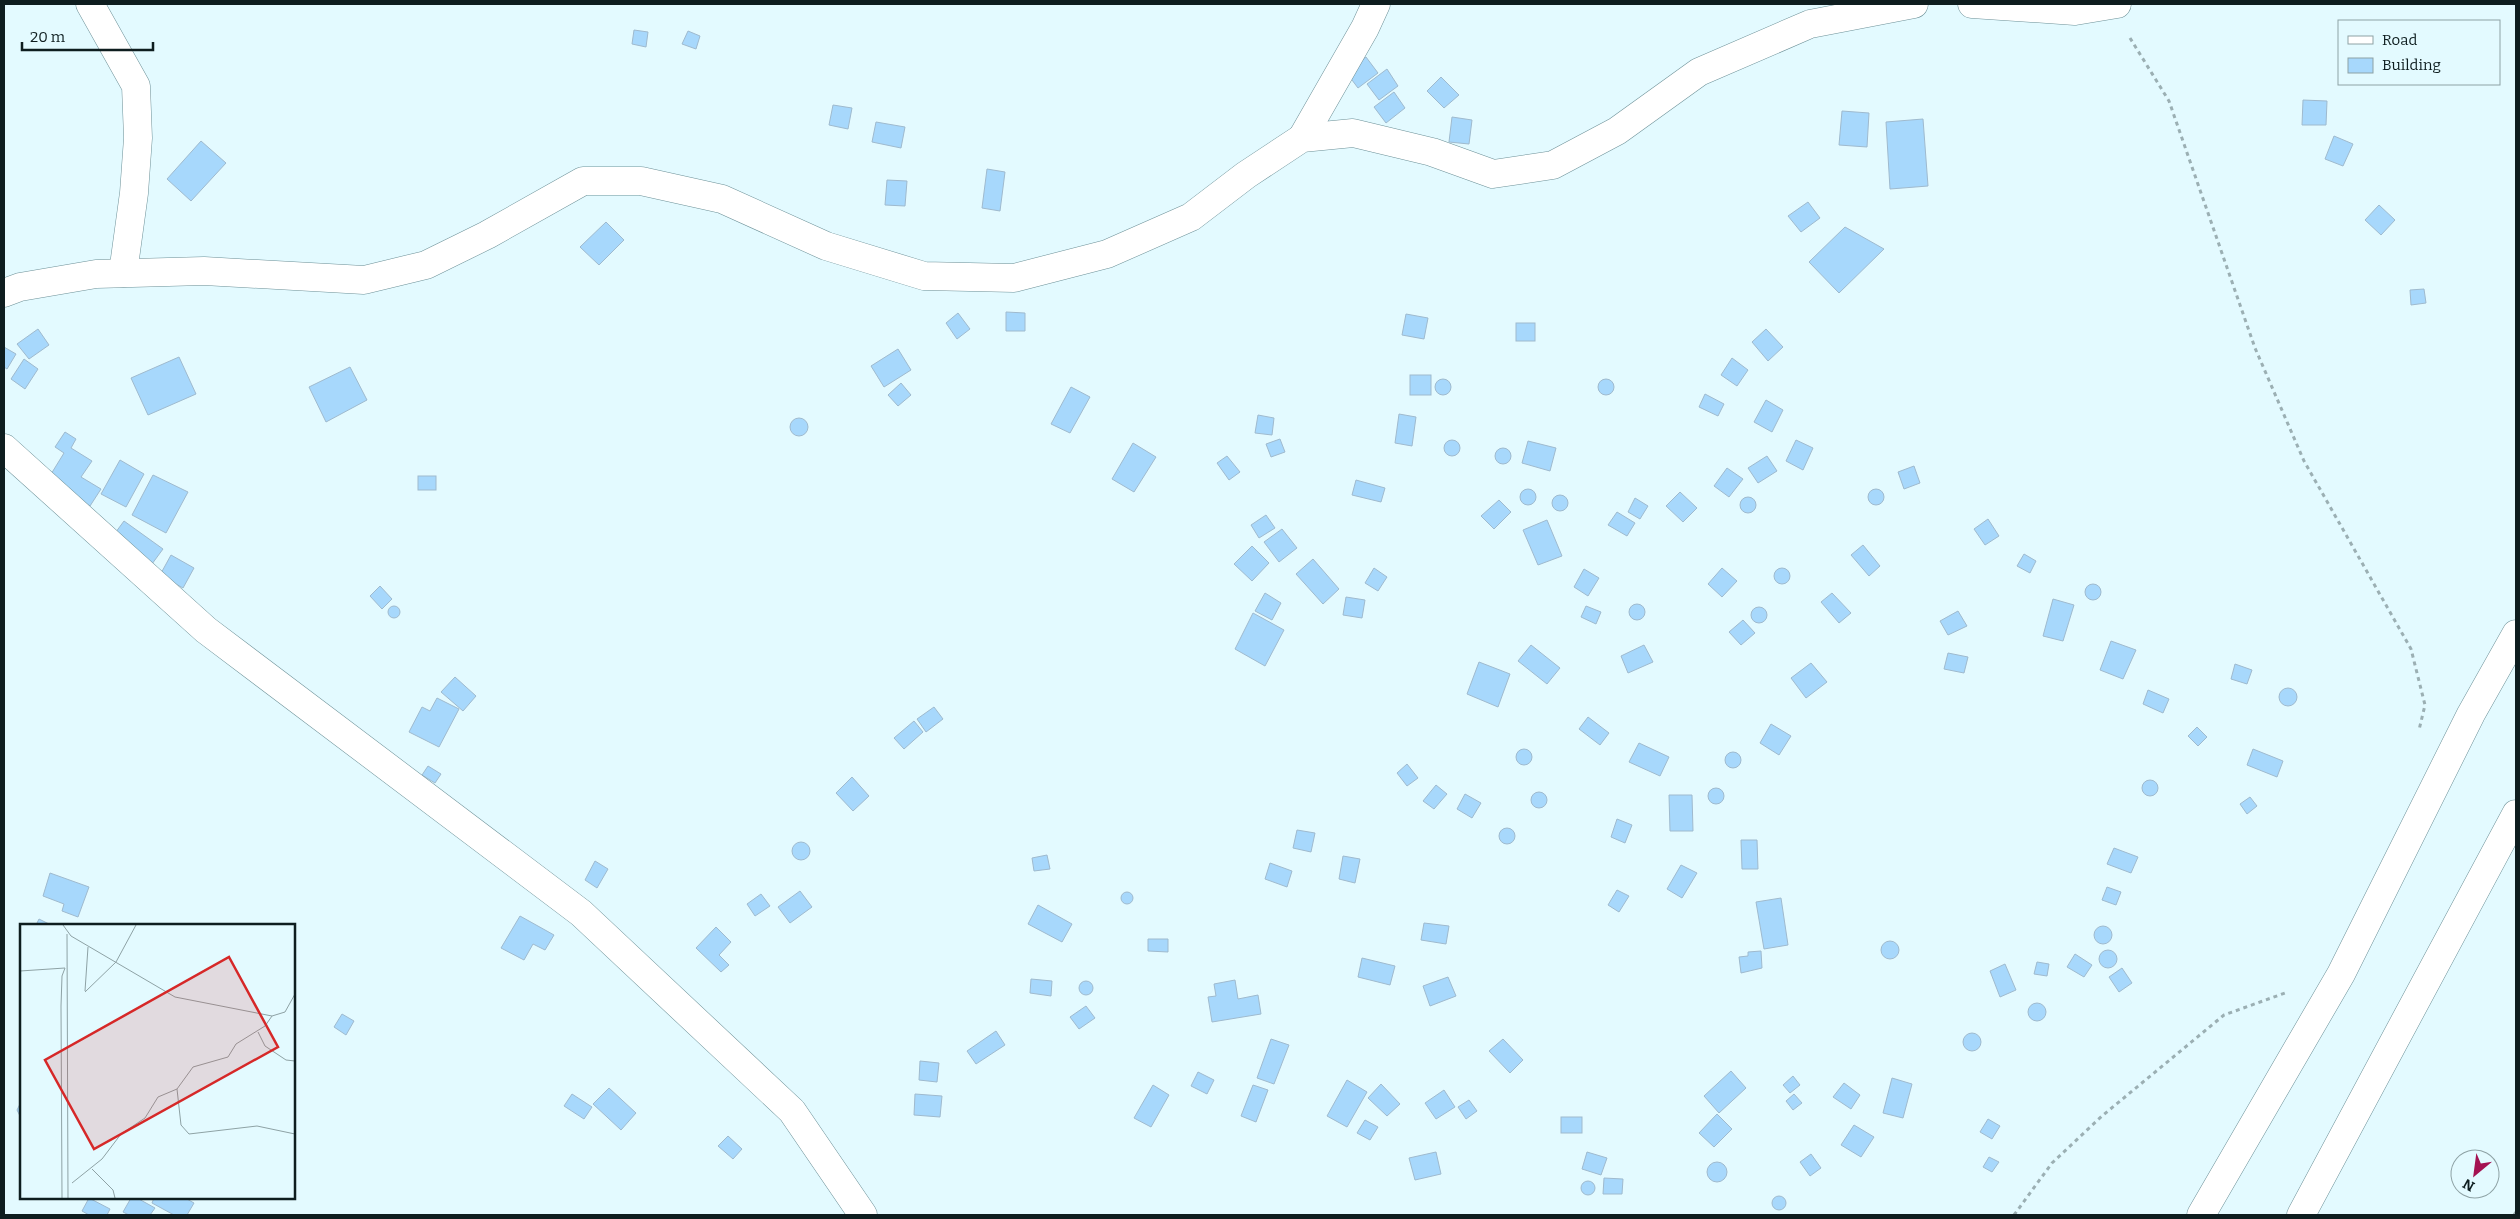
<svg xmlns="http://www.w3.org/2000/svg" width="2520" height="1219" font-family="Bitter,serif">
<rect width="100%" height="100%" fill="#e3faff"/>
<!-- building -->
<g fill="#a7d8fc" stroke="#9fbace">
<path d="M 634,30 L 648,32 L 646,47 L 632,44 Z"/>
<path d="M 688,31 L 700,36 L 696,49 L 682,44 Z"/>
<path d="M 1366,57 L 1378,73 L 1358,88 L 1346,72 Z"/>
<path d="M 1387,69 L 1398,86 L 1379,100 L 1367,84 Z"/>
<path d="M 1441,77 L 1459,95 L 1444,108 L 1427,91 Z"/>
<path d="M 1394,92 L 1405,108 L 1386,123 L 1374,107 Z"/>
<path d="M 2303,100 L 2327,101 L 2326,125 L 2302,125 Z"/>
<path d="M 833,105 L 852,108 L 848,129 L 829,125 Z"/>
<path d="M 1842,111 L 1869,113 L 1867,147 L 1839,145 Z"/>
<path d="M 1452,117 L 1472,120 L 1469,144 L 1449,142 Z"/>
<path d="M 1923,119 L 1928,186 L 1890,189 L 1886,122 Z"/>
<path d="M 876,122 L 905,127 L 901,148 L 872,142 Z"/>
<path d="M 2334,136 L 2353,144 L 2343,166 L 2325,159 Z"/>
<path d="M 201,141 L 226,163 L 191,201 L 167,179 Z"/>
<path d="M 987,169 L 1005,172 L 1000,211 L 982,208 Z"/>
<path d="M 887,180 L 907,181 L 905,206 L 885,205 Z"/>
<path d="M 1808,202 L 1820,218 L 1801,232 L 1788,216 Z"/>
<path d="M 2379,205 L 2395,220 L 2381,235 L 2365,220 Z"/>
<path d="M 606,222 L 624,240 L 599,265 L 580,247 Z"/>
<path d="M 1845,227 L 1884,249 L 1839,293 L 1809,262 Z"/>
<path d="M 2424,289 L 2426,303 L 2411,305 L 2410,290 Z"/>
<path d="M 1006,312 L 1025,313 L 1025,331 L 1006,331 Z"/>
<path d="M 958,313 L 970,329 L 957,339 L 946,323 Z"/>
<path d="M 1406,314 L 1428,318 L 1424,339 L 1402,335 Z"/>
<rect x="1516" y="323" width="19" height="18"/>
<path d="M 38,329 L 49,345 L 29,359 L 17,344 Z"/>
<path d="M 1766,329 L 1783,347 L 1768,361 L 1752,342 Z"/>
<path d="M 4,347 L 16,354 L 7,369 L 4,367 Z"/>
<path d="M 898,349 L 911,370 L 884,387 L 871,366 Z"/>
<path d="M 179,357 L 196,394 L 148,415 L 131,378 Z"/>
<path d="M 1732,358 L 1748,370 L 1737,386 L 1721,375 Z"/>
<path d="M 24,359 L 38,369 L 25,389 L 11,379 Z"/>
<path d="M 350,367 L 367,400 L 326,422 L 309,387 Z"/>
<rect x="1410" y="375" width="21" height="20"/>
<circle cx="1443" cy="387" r="8"/>
<circle cx="1606" cy="387" r="8"/>
<path d="M 901,383 L 911,395 L 898,406 L 888,395 Z"/>
<path d="M 1071,387 L 1090,397 L 1070,433 L 1051,424 Z"/>
<path d="M 1705,394 L 1724,404 L 1718,416 L 1699,407 Z"/>
<path d="M 1766,400 L 1783,410 L 1772,432 L 1754,422 Z"/>
<path d="M 1399,414 L 1416,417 L 1412,446 L 1395,443 Z"/>
<path d="M 1258,415 L 1274,418 L 1272,435 L 1255,433 Z"/>
<circle cx="799" cy="427" r="9"/>
<path d="M 65,432 L 76,439 L 71,448 L 92,461 L 81,477 L 101,489 L 90,506 L 48,479 L 64,453 L 55,447 Z"/>
<path d="M 1280,439 L 1285,452 L 1271,457 L 1266,444 Z"/>
<path d="M 1796,440 L 1813,448 L 1803,470 L 1786,461 Z"/>
<circle cx="1452" cy="448" r="8"/>
<path d="M 1528,441 L 1556,448 L 1550,471 L 1522,463 Z"/>
<path d="M 1133,443 L 1156,457 L 1134,492 L 1112,479 Z"/>
<circle cx="1503" cy="456" r="8"/>
<path d="M 1227,456 L 1240,472 L 1229,480 L 1217,463 Z"/>
<path d="M 1767,456 L 1777,471 L 1758,483 L 1748,468 Z"/>
<path d="M 120,460 L 144,474 L 126,507 L 101,494 Z"/>
<path d="M 1914,466 L 1920,483 L 1904,489 L 1898,472 Z"/>
<path d="M 1727,468 L 1743,479 L 1729,497 L 1714,486 Z"/>
<path d="M 153,475 L 188,492 L 166,533 L 132,515 Z"/>
<rect x="418" y="476" width="18" height="14"/>
<path d="M 1356,480 L 1385,488 L 1381,502 L 1352,495 Z"/>
<circle cx="1528" cy="497" r="8"/>
<circle cx="1876" cy="497" r="8"/>
<path d="M 1680,492 L 1697,508 L 1683,522 L 1666,506 Z"/>
<circle cx="1560" cy="503" r="8"/>
<circle cx="1748" cy="505" r="8"/>
<path d="M 1635,498 L 1648,506 L 1640,519 L 1628,512 Z"/>
<path d="M 1499,500 L 1511,512 L 1494,529 L 1481,516 Z"/>
<path d="M 1617,512 L 1635,523 L 1627,536 L 1608,525 Z"/>
<path d="M 1266,515 L 1275,528 L 1259,538 L 1251,525 Z"/>
<path d="M 1988,519 L 1999,536 L 1985,545 L 1974,529 Z"/>
<path d="M 1547,520 L 1562,556 L 1538,565 L 1523,530 Z"/>
<path d="M 124,521 L 163,549 L 149,568 L 110,540 Z"/>
<path d="M 1282,529 L 1297,548 L 1279,562 L 1264,542 Z"/>
<path d="M 1863,545 L 1880,566 L 1869,576 L 1851,555 Z"/>
<path d="M 1252,546 L 1269,563 L 1252,581 L 1234,564 Z"/>
<path d="M 2024,554 L 2036,561 L 2030,573 L 2017,566 Z"/>
<path d="M 171,555 L 194,568 L 183,588 L 160,575 Z"/>
<path d="M 1313,559 L 1339,589 L 1323,604 L 1296,574 Z"/>
<circle cx="1782" cy="576" r="8"/>
<path d="M 1374,568 L 1387,577 L 1378,591 L 1365,583 Z"/>
<path d="M 1722,568 L 1737,581 L 1722,597 L 1708,584 Z"/>
<path d="M 1584,569 L 1599,578 L 1588,596 L 1574,587 Z"/>
<circle cx="2093" cy="592" r="8"/>
<path d="M 380,586 L 392,599 L 382,609 L 370,596 Z"/>
<path d="M 1265,593 L 1281,603 L 1272,620 L 1255,611 Z"/>
<path d="M 1832,593 L 1851,613 L 1839,623 L 1821,602 Z"/>
<path d="M 1346,597 L 1365,600 L 1362,618 L 1343,615 Z"/>
<path d="M 2053,599 L 2074,605 L 2063,641 L 2043,636 Z"/>
<circle cx="1637" cy="612" r="8"/>
<circle cx="394" cy="612" r="6"/>
<path d="M 1586,606 L 1601,612 L 1596,624 L 1581,617 Z"/>
<circle cx="1759" cy="615" r="8"/>
<path d="M 1958,611 L 1967,626 L 1948,635 L 1940,621 Z"/>
<path d="M 1253,613 L 1284,630 L 1265,666 L 1235,649 Z"/>
<path d="M 1743,620 L 1755,633 L 1741,645 L 1729,632 Z"/>
<path d="M 2111,641 L 2136,650 L 2123,679 L 2100,670 Z"/>
<path d="M 1531,645 L 1560,668 L 1547,684 L 1518,661 Z"/>
<path d="M 1644,645 L 1653,662 L 1628,673 L 1621,656 Z"/>
<path d="M 1948,653 L 1968,657 L 1964,673 L 1944,669 Z"/>
<path d="M 1479,662 L 1510,674 L 1498,707 L 1467,694 Z"/>
<path d="M 1811,663 L 1827,682 L 1806,698 L 1791,678 Z"/>
<path d="M 2235,664 L 2252,670 L 2247,684 L 2231,679 Z"/>
<path d="M 455,677 L 476,696 L 463,711 L 441,692 Z"/>
<circle cx="2288" cy="697" r="9"/>
<path d="M 2148,690 L 2169,699 L 2163,713 L 2143,704 Z"/>
<path d="M 437,698 L 459,709 L 439,747 L 409,732 L 422,707 L 430,711 Z"/>
<path d="M 934,707 L 943,719 L 926,732 L 917,719 Z"/>
<path d="M 1588,717 L 1609,733 L 1600,745 L 1579,729 Z"/>
<path d="M 914,721 L 923,732 L 904,749 L 894,738 Z"/>
<path d="M 1771,724 L 1791,736 L 1779,755 L 1760,743 Z"/>
<path d="M 2197,727 L 2207,737 L 2198,746 L 2188,736 Z"/>
<path d="M 1639,743 L 1669,757 L 1660,776 L 1629,762 Z"/>
<circle cx="1524" cy="757" r="8"/>
<path d="M 2253,749 L 2283,761 L 2277,777 L 2247,765 Z"/>
<circle cx="1733" cy="760" r="8"/>
<path d="M 1407,764 L 1418,778 L 1407,786 L 1397,773 Z"/>
<path d="M 428,766 L 441,774 L 435,783 L 422,775 Z"/>
<path d="M 852,777 L 869,796 L 853,811 L 836,793 Z"/>
<circle cx="2150" cy="788" r="8"/>
<path d="M 1436,785 L 1447,794 L 1434,809 L 1423,801 Z"/>
<circle cx="1716" cy="796" r="8"/>
<circle cx="1539" cy="800" r="8"/>
<path d="M 1465,794 L 1481,803 L 1472,818 L 1457,809 Z"/>
<path d="M 1669,795 L 1692,795 L 1693,831 L 1670,831 Z"/>
<path d="M 2250,797 L 2257,806 L 2247,814 L 2240,804 Z"/>
<path d="M 1617,819 L 1632,825 L 1625,843 L 1611,837 Z"/>
<circle cx="1507" cy="836" r="8"/>
<path d="M 1297,830 L 1315,833 L 1311,852 L 1293,848 Z"/>
<path d="M 1741,840 L 1757,840 L 1758,869 L 1742,869 Z"/>
<circle cx="801" cy="851" r="9"/>
<path d="M 2114,848 L 2138,857 L 2131,873 L 2107,864 Z"/>
<path d="M 1047,855 L 1050,869 L 1034,871 L 1032,858 Z"/>
<path d="M 1343,856 L 1360,859 L 1355,883 L 1339,879 Z"/>
<path d="M 595,861 L 608,869 L 597,888 L 585,880 Z"/>
<path d="M 1270,863 L 1292,871 L 1287,887 L 1265,879 Z"/>
<path d="M 1681,865 L 1697,873 L 1682,898 L 1667,889 Z"/>
<path d="M 50,873 L 89,887 L 78,917 L 62,911 L 64,904 L 43,896 Z"/>
<path d="M 2107,887 L 2121,892 L 2116,905 L 2102,900 Z"/>
<path d="M 1617,890 L 1629,896 L 1619,912 L 1608,905 Z"/>
<path d="M 800,891 L 812,907 L 790,923 L 778,907 Z"/>
<circle cx="1127" cy="898" r="6"/>
<path d="M 761,894 L 770,906 L 755,916 L 747,904 Z"/>
<path d="M 1781,898 L 1788,945 L 1764,949 L 1756,902 Z"/>
<path d="M 1038,905 L 1072,924 L 1062,942 L 1028,924 Z"/>
<path d="M 520,916 L 554,935 L 545,950 L 533,944 L 524,960 L 501,948 Z"/>
<path d="M 39,919 L 51,925 L 36,925 Z"/>
<path d="M 1424,923 L 1449,926 L 1446,944 L 1421,940 Z"/>
<circle cx="2103" cy="935" r="9"/>
<path d="M 716,927 L 731,942 L 719,955 L 729,965 L 721,972 L 696,948 Z"/>
<path d="M 1148,939 L 1168,939 L 1168,952 L 1148,951 Z"/>
<circle cx="1890" cy="950" r="9"/>
<circle cx="2108" cy="959" r="9"/>
<path d="M 1761,951 L 1762,968 L 1741,973 L 1739,957 L 1748,956 L 1748,952 Z"/>
<path d="M 2075,954 L 2092,965 L 2084,977 L 2067,967 Z"/>
<path d="M 1362,958 L 1395,966 L 1390,985 L 1358,977 Z"/>
<path d="M 2037,962 L 2049,964 L 2047,976 L 2034,974 Z"/>
<path d="M 2005,964 L 2016,990 L 2000,997 L 1990,971 Z"/>
<path d="M 2122,968 L 2132,983 L 2119,992 L 2109,977 Z"/>
<path d="M 1448,977 L 1456,996 L 1430,1006 L 1423,986 Z"/>
<path d="M 1031,979 L 1052,981 L 1051,996 L 1030,993 Z"/>
<path d="M 1235,980 L 1238,999 L 1258,995 L 1261,1014 L 1212,1022 L 1208,997 L 1216,996 L 1214,984 Z"/>
<circle cx="1086" cy="988" r="7"/>
<circle cx="2037" cy="1012" r="9"/>
<path d="M 1086,1006 L 1095,1018 L 1079,1029 L 1070,1017 Z"/>
<path d="M 342,1014 L 354,1021 L 346,1035 L 334,1027 Z"/>
<path d="M 996,1031 L 1005,1045 L 976,1064 L 967,1051 Z"/>
<circle cx="1972" cy="1042" r="9"/>
<path d="M 1271,1039 L 1289,1045 L 1274,1084 L 1257,1078 Z"/>
<path d="M 1503,1039 L 1523,1060 L 1510,1073 L 1489,1051 Z"/>
<path d="M 920,1061 L 939,1063 L 937,1082 L 919,1080 Z"/>
<path d="M 1731,1071 L 1746,1088 L 1719,1113 L 1704,1096 Z"/>
<path d="M 1198,1072 L 1214,1080 L 1207,1094 L 1191,1086 Z"/>
<path d="M 1793,1076 L 1800,1085 L 1790,1093 L 1783,1085 Z"/>
<path d="M 1892,1078 L 1912,1084 L 1903,1118 L 1883,1113 Z"/>
<path d="M 1347,1080 L 1367,1092 L 1347,1127 L 1327,1116 Z"/>
<path d="M 1844,1083 L 1860,1095 L 1851,1109 L 1833,1097 Z"/>
<path d="M 1381,1084 L 1400,1104 L 1387,1116 L 1368,1098 Z"/>
<path d="M 1153,1085 L 1169,1095 L 1151,1127 L 1134,1118 Z"/>
<path d="M 1253,1085 L 1268,1090 L 1256,1122 L 1241,1116 Z"/>
<path d="M 609,1088 L 636,1113 L 621,1130 L 593,1104 Z"/>
<path d="M 1444,1090 L 1455,1107 L 1436,1119 L 1425,1103 Z"/>
<path d="M 572,1094 L 592,1107 L 584,1119 L 564,1106 Z"/>
<path d="M 915,1094 L 942,1096 L 940,1117 L 914,1115 Z"/>
<path d="M 1794,1094 L 1802,1103 L 1793,1110 L 1786,1101 Z"/>
<path d="M 1469,1100 L 1477,1111 L 1466,1119 L 1458,1107 Z"/>
<path d="M 21,1102 L 21,1118 L 17,1110 Z"/>
<path d="M 1717,1114 L 1732,1129 L 1714,1147 L 1699,1133 Z"/>
<rect x="1561" y="1117" width="21" height="16"/>
<path d="M 1988,1119 L 2000,1126 L 1992,1139 L 1980,1132 Z"/>
<path d="M 1365,1120 L 1378,1127 L 1370,1140 L 1357,1133 Z"/>
<path d="M 1854,1125 L 1874,1137 L 1861,1157 L 1841,1145 Z"/>
<path d="M 728,1136 L 742,1149 L 733,1159 L 718,1146 Z"/>
<path d="M 1436,1152 L 1441,1174 L 1415,1180 L 1409,1158 Z"/>
<path d="M 1587,1152 L 1607,1158 L 1601,1175 L 1582,1169 Z"/>
<path d="M 1811,1154 L 1821,1168 L 1810,1176 L 1800,1162 Z"/>
<path d="M 1989,1157 L 1999,1162 L 1992,1172 L 1983,1167 Z"/>
<circle cx="1717" cy="1172" r="10"/>
<path d="M 1604,1178 L 1623,1179 L 1622,1194 L 1603,1194 Z"/>
<circle cx="1588" cy="1188" r="7"/>
<circle cx="1779" cy="1203" r="7"/>
<path d="M 89,1198 L 110,1209 L 107,1215 L 89,1215 L 82,1211 Z"/>
<path d="M 131,1198 L 137,1198 L 155,1208 L 150,1215 L 129,1215 L 123,1212 Z"/>
<path d="M 154,1198 L 185,1198 L 194,1203 L 187,1215 L 174,1215 L 152,1203 Z"/>
</g>
<g fill="none" stroke-linecap="round" stroke-linejoin="round">
<defs>
<g id="street">
<path d="M 90,4 L 136,86 L 138,138 L 134,193 L 123,273"/>
<path d="M 1972,4 L 2075,11 L 2117,4"/>
<path d="M 1302,138 L 1365,28 L 1376,4"/>
<path d="M 4,293 L 20,287 L 96,274 L 204,271 L 364,280 L 426,265 L 487,235 L 583,181 L 641,181 L 722,199 L 826,246 L 924,276 L 1014,278 L 1107,254 L 1191,217 L 1246,175 L 1302,138 L 1353,133 L 1432,152 L 1493,174 L 1553,165 L 1617,131 L 1699,72 L 1810,24 L 1914,4"/>
<path d="M 4,448 L 206,630 L 581,913 L 792,1111 L 863,1215"/>
<path d="M 2201,1215 L 2341,974 L 2471,714 L 2516,634"/>
<path d="M 2301,1215 L 2516,814"/>
</g>
</defs>
<!-- street casing -->
<use href="#street" stroke="#6d9198" stroke-width="29"/>
<!-- path -->
<g stroke="#9bafb3" stroke-width="3" stroke-dasharray="4 4" stroke-linecap="butt">
<path d="M 2130,38 L 2169,101 L 2255,348 L 2304,461 L 2411,649 L 2425,705 L 2419,730"/>
<path d="M 2014,1215 L 2052,1163 L 2102,1116 L 2224,1015 L 2285,993"/>
<path d="M 2514,1215 L 2516,1212"/>
</g>
<!-- street -->
<use href="#street" stroke="#fff" stroke-width="28"/>
</g>
<!-- overview -->
<g transform="translate(20 924)">
<rect width="275" height="275" fill="#e3faff"/>
<path fill="none" stroke="#8ea2a5" stroke-width="1" d="M 43,1 L 51,12 L 155,73 L 252,92 L 265,88 L 275,70M 47,10 L 48,274M 0,47 L 45,44M 65,67 L 68,23M 65,68 L 96,38 L 116,1M 238,108 L 245,122 L 266,136 L 275,137M 157,165 L 161,201 L 169,210 L 237,202 L 275,210M 72,245 L 93,266 L 95,274M 52,259 L 82,235 L 101,210 L 125,194 L 138,173 L 157,165 L 173,143 L 208,133 L 216,120 L 245,102 L 252,92M 42,274 L 41,82 L 42,52 L 45,44"/>
<path fill="#d62828" fill-opacity="0.15" stroke="#d62828" stroke-width="2.5" d="M 209,33 L 258,123 L 74,225 L 25,136 Z"/>
<rect width="275" height="275" fill="none" stroke="#0e1d1f" stroke-width="2.5"/>
</g>
<!-- border -->
<rect width="2520" height="1219" fill="none" stroke="#0e1d1f" stroke-width="10"/>
<!-- legend -->
<rect x="2338" y="20" width="162" height="65" fill="#e3faff" stroke="#8ea2a5"/>
<rect x="2348" y="36" width="25" height="8" fill="#ffffff" stroke="#8ea2a5"/>
<text x="2382" y="45" font-size="15" fill="#0e1d1f">Road</text>
<rect x="2348" y="58" width="25" height="15" fill="#a7d8fc" stroke="#8ea2a5"/>
<text x="2382" y="70" font-size="15" fill="#0e1d1f">Building</text>
<!-- north arrow -->
<g transform="translate(2475 1174) rotate(209)"><circle r="24" fill="#e3faff" stroke="#8ea2a5"/>
<path d="M0-4L9 19L0 12L-9 19Z" fill="#a41252"/>
<text y="-8" font-size="14" font-weight="bold" text-anchor="middle" fill="#0e1d1f">N</text>
</g>
<!-- scale -->
<path d="M22 42v8h131v-8" fill="none" stroke="#0e1d1f" stroke-width="2.5"/>
<text x="30" y="42" font-size="15" fill="#0e1d1f" stroke="#e3faff" stroke-width="4" paint-order="stroke">20 m</text>
</svg>
